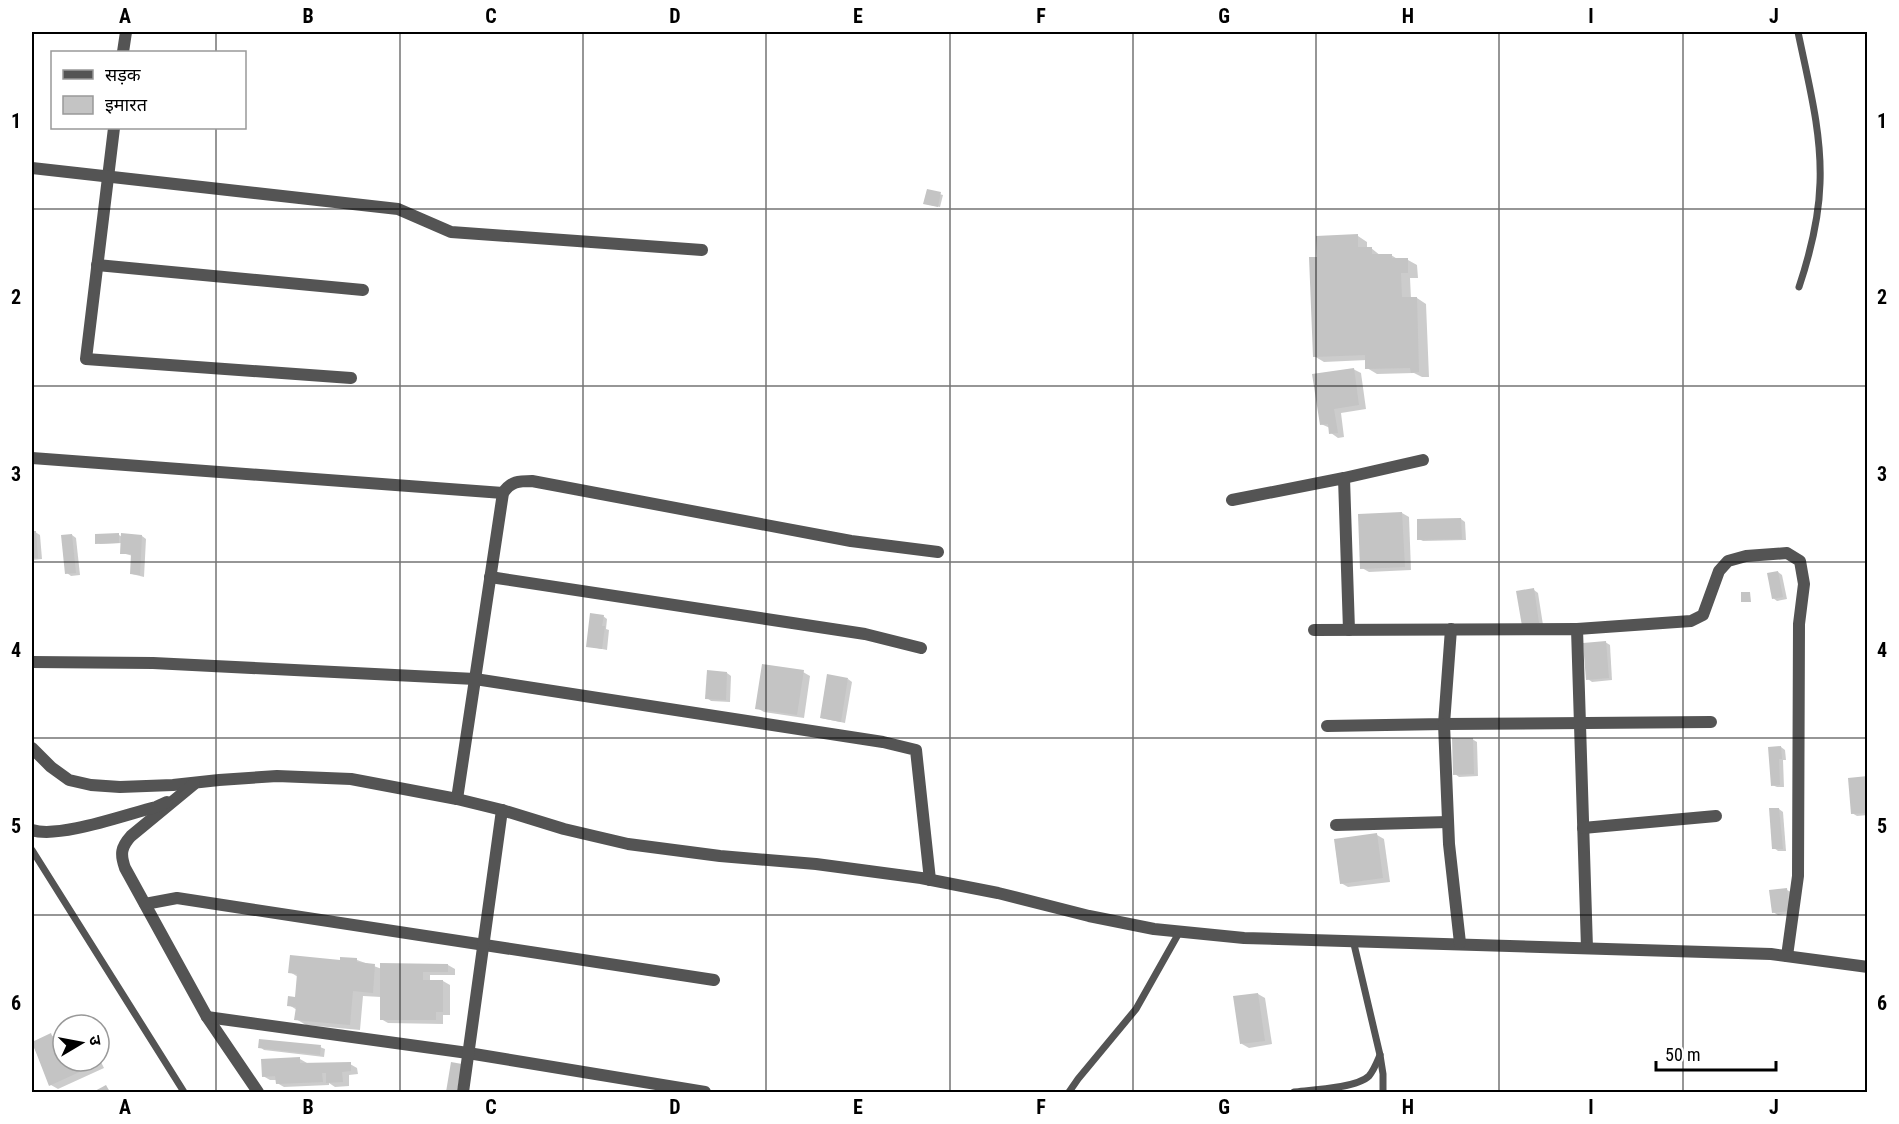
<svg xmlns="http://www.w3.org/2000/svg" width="1899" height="1124" font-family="'Roboto Condensed','Noto Sans Devanagari',sans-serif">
<rect width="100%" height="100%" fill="#fff"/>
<!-- shadow -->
<g fill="#0003">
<path d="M 928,191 L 943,195 L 940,207 L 926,204 Z"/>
<path d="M 1358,236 L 1367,242 L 1367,248 L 1371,248 L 1381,256 L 1391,255 L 1399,260 L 1408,260 L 1417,265 L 1418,278 L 1410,278 L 1411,299 L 1417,298 L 1426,304 L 1429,377 L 1422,377 L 1414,373 L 1377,374 L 1367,368 L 1367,360 L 1324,362 L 1314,356 L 1319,258 Z"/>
<path d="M 1353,369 L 1361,373 L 1366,409 L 1341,413 L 1344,437 L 1338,438 L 1331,433 L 1330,428 L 1321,424 Z"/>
<path d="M 1402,513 L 1409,517 L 1411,570 L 1369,572 L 1362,568 L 1360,515 Z"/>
<path d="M 1461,519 L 1465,522 L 1466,540 L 1423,541 L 1419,539 Z"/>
<path d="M 35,532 L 40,535 L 42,559 L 32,560 L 32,533 Z"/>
<path d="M 72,535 L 76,538 L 80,575 L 71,576 L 67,573 Z"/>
<path d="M 119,535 L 122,537 L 142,536 L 146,539 L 144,577 L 132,574 L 133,556 L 122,553 L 122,543 L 98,544 Z"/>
<path d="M 1778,572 L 1782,575 L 1787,599 L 1777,601 L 1773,598 Z"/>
<path d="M 1534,590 L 1538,593 L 1543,625 L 1523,625 Z"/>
<path d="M 603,616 L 607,619 L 606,629 L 609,630 L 607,650 L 587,646 Z"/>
<path d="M 1605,642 L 1610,645 L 1612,680 L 1592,682 L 1588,679 Z"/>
<path d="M 803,672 L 810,676 L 804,718 L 764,712 L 757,708 Z"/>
<path d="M 727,673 L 731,676 L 730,702 L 711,701 L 707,698 Z"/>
<path d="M 848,679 L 852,682 L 845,723 L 821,718 Z"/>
<path d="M 1472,739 L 1477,742 L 1478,776 L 1459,777 L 1455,774 Z"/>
<path d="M 1781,747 L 1785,750 L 1786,760 L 1783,760 L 1784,787 L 1777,787 L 1772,785 Z"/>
<path d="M 1868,778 L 1868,815 L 1857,816 L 1852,813 Z"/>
<path d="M 1779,809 L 1783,812 L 1786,851 L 1778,851 L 1774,848 Z"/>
<path d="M 1377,835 L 1384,839 L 1390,882 L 1348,887 L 1341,883 Z"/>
<path d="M 1787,890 L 1791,892 L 1794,913 L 1778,915 L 1773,912 Z"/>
<path d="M 357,960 L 382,969 L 448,965 L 455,969 L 455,975 L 430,975 L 430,981 L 443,981 L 450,985 L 450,1015 L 443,1015 L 443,1024 L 388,1023 L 381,1019 L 381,997 L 363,996 L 360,1030 L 306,1025 L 296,1019 L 297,1010 L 289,1005 L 296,998 L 298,977 L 290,972 Z"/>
<path d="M 1258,994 L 1265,998 L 1272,1044 L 1249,1048 L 1242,1044 Z"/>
<path d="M 51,1035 L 58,1039 L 63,1037 L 63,1061 L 99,1061 L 99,1058 L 104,1068 L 58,1089 L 51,1085 L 32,1043 Z"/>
<path d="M 260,1047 L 320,1047 L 325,1049 L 324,1057 L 264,1050 Z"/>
<path d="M 300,1059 L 307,1063 L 350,1064 L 357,1068 L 358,1074 L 349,1075 L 349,1086 L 335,1087 L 329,1083 L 329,1085 L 284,1087 L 277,1083 L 277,1080 L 270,1080 L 263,1076 Z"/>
</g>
<!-- building -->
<g fill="#c4c4c4">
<path d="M 927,189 L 941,192 L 938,207 L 923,204 Z"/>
<path d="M 1358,234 L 1358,247 L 1372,247 L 1372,254 L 1392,254 L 1392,258 L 1408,258 L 1408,273 L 1401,273 L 1402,297 L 1417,297 L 1419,372 L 1411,373 L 1410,368 L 1365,369 L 1365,355 L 1313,357 L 1309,257 L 1317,257 L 1316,236 Z"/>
<path d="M 1354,368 L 1359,405 L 1334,409 L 1338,433 L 1329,434 L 1328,424 L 1320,425 L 1312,374 Z"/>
<path d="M 1402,512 L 1405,567 L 1360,569 L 1358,514 Z"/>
<path d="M 1461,518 L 1462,539 L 1417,540 L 1417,519 Z"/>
<path d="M 32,531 L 36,531 L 38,558 L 32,558 Z"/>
<path d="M 119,533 L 119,543 L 95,544 L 95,534 Z"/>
<path d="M 121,533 L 142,535 L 140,575 L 130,574 L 131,554 L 120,554 Z"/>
<path d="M 72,534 L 76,573 L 65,574 L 61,535 Z"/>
<path d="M 1778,571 L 1783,597 L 1772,599 L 1767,573 Z"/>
<path d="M 1534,588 L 1539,623 L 1522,626 L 1516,591 Z"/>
<path d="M 1741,592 L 1750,592 L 1751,602 L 1741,602 Z"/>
<path d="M 590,613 L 604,615 L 602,626 L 605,626 L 602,649 L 586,647 Z"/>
<path d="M 1606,641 L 1609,678 L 1586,680 L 1583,643 Z"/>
<path d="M 762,664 L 804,670 L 797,715 L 755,709 Z"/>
<path d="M 707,670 L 727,672 L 726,700 L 705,699 Z"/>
<path d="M 827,674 L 848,678 L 841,722 L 820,718 Z"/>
<path d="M 1452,738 L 1473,738 L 1474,774 L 1453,775 Z"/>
<path d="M 1781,746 L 1782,759 L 1779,759 L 1780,785 L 1771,786 L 1768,747 Z"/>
<path d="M 1868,776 L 1868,813 L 1851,814 L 1848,778 Z"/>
<path d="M 1769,808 L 1779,808 L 1783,849 L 1772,849 Z"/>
<path d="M 1377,833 L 1383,878 L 1340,884 L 1334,839 Z"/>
<path d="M 1787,888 L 1790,911 L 1772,913 L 1769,890 Z"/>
<path d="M 290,955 L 340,960 L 340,957 L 357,958 L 357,962 L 375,964 L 373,993 L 353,991 L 350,1025 L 294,1020 L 296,1007 L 287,1006 L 288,996 L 295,997 L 297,974 L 288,973 Z"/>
<path d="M 380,963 L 448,964 L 448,972 L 423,972 L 423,980 L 443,980 L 443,1012 L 436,1012 L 436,1020 L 380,1020 Z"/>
<path d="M 1258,993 L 1265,1041 L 1240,1044 L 1233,996 Z"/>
<path d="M 51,1033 L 53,1039 L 63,1035 L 63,1061 L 96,1061 L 97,1064 L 49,1086 L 32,1042 Z"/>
<path d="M 259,1039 L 321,1045 L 320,1055 L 258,1048 Z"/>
<path d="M 300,1057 L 300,1063 L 351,1062 L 351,1071 L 342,1072 L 343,1082 L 326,1083 L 326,1073 L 322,1073 L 323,1082 L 276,1084 L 275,1076 L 262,1077 L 261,1059 Z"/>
<path d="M 451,1062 L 462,1064 L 457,1092 L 446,1092 Z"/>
<path d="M 106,1085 L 110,1092 L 93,1092 Z"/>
</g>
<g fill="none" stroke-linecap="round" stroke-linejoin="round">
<!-- service -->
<g stroke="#545454" stroke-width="7">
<path d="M 1798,32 C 1808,81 1822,132 1820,183 C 1819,218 1810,254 1799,287"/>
<path d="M 32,850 L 184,1092"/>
<path d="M 1353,940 L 1380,1055 L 1383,1074 L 1383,1092"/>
<path d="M 1069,1092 L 1078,1079 L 1136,1009 L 1180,931"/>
<path d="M 1294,1092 C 1311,1090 1357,1088 1369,1076 C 1374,1070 1377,1062 1380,1055"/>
</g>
<!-- minor -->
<g stroke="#545454" stroke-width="12">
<path d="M 123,52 L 126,32"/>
<path d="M 114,128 L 86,359 L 351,378"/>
<path d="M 32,168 L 398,209 L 451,232 L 702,250"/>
<path d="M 97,265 L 363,290"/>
<path d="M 32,458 L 503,493"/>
<path d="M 1344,478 L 1423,460"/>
<path d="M 1232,500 L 1344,478 L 1349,630"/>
<path d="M 490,577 L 865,634 L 921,648"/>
<path d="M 1577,629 L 1691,621 L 1703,615 L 1719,571 L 1728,561 L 1746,556 L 1787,553 L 1800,561 L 1804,584 L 1799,624 L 1798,876 L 1787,956"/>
<path d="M 1314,630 L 1577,629 L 1587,948"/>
<path d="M 32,662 L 153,663 L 475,679 L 883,742 L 916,750 L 930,880"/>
<path d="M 1327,726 L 1444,724 L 1451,629"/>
<path d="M 32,748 L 51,767 L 69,780 L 91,785 L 120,787 L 173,785 L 219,780 L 277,776 L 351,779 L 457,799 L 502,810 L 564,829 L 628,844 L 720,856 L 816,864 L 921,878 L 998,893 L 1089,916 L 1154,929 L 1244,938 L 1771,954 L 1868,967"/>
<path d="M 194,784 L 131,836 C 121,847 120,854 125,868 L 207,1017 L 258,1092"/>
<path d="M 457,799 L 503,493 C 511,481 519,481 532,481 L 851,541 L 938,552"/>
<path d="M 1336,825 L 1448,822"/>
<path d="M 1583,828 L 1716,816"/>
<path d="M 32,830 C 59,839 127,814 156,807 L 167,802"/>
<path d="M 145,904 L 177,898 L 714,980"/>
<path d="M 1460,943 L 1449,844 L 1444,724 L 1711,722"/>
<path d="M 207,1017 L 468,1053 L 705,1092"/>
<path d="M 463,1092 L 502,810"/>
</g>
</g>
<!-- grid -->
<path fill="none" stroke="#000" stroke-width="1.5" stroke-opacity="0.55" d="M 216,32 L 216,52M 400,32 L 400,1092M 583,32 L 583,1092M 766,32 L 766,1092M 950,32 L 950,1092M 1133,32 L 1133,1092M 1316,32 L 1316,1092M 1499,32 L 1499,1092M 1683,32 L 1683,1092M 216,128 L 216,1092M 32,209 L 1868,209M 32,386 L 1868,386M 32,562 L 1868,562M 32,738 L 1868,738M 32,915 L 1868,915"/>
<!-- border -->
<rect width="1899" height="1124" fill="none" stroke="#ffffff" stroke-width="66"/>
<!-- legend -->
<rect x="51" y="51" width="195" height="78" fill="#ffffff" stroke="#999999" stroke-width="1.5"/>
<rect x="63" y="70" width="30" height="9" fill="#545454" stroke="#999999" stroke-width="1.5"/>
<text x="105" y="81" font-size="18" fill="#000000">सड़क</text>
<rect x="63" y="96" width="30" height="18" fill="#c4c4c4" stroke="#999999" stroke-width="1.5"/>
<text x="105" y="111" font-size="18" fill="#000000">इमारत</text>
<!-- north arrow -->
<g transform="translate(81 1043) rotate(80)"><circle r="28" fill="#ffffff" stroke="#999999" stroke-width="1.5"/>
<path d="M0-4.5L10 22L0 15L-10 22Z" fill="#000000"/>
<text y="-9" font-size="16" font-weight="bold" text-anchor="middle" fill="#000000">उ</text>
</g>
<!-- scale -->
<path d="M1656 1061v9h120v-9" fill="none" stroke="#000000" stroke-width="3"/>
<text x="1665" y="1061" font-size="18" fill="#000000" stroke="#ffffff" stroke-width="4.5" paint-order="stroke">50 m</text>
<rect x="33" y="33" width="1833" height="1058" fill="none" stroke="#000" stroke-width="2"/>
<g font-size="20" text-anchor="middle" font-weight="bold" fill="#000">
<text x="125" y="23">A</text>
<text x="308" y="23">B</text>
<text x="491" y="23">C</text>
<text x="675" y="23">D</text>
<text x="858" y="23">E</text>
<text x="1041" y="23">F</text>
<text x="1224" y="23">G</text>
<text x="1408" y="23">H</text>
<text x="1591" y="23">I</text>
<text x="1774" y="23">J</text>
<text x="16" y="128">1</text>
<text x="1882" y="128">1</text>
<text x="16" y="304">2</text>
<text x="1882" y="304">2</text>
<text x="16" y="481">3</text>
<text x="1882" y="481">3</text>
<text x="16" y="657">4</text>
<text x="1882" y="657">4</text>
<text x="16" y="833">5</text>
<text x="1882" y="833">5</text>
<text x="16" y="1010">6</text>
<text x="1882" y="1010">6</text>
<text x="125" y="1114">A</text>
<text x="308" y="1114">B</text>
<text x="491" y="1114">C</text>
<text x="675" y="1114">D</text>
<text x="858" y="1114">E</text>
<text x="1041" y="1114">F</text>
<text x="1224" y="1114">G</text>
<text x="1408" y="1114">H</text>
<text x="1591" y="1114">I</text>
<text x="1774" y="1114">J</text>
</g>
</svg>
